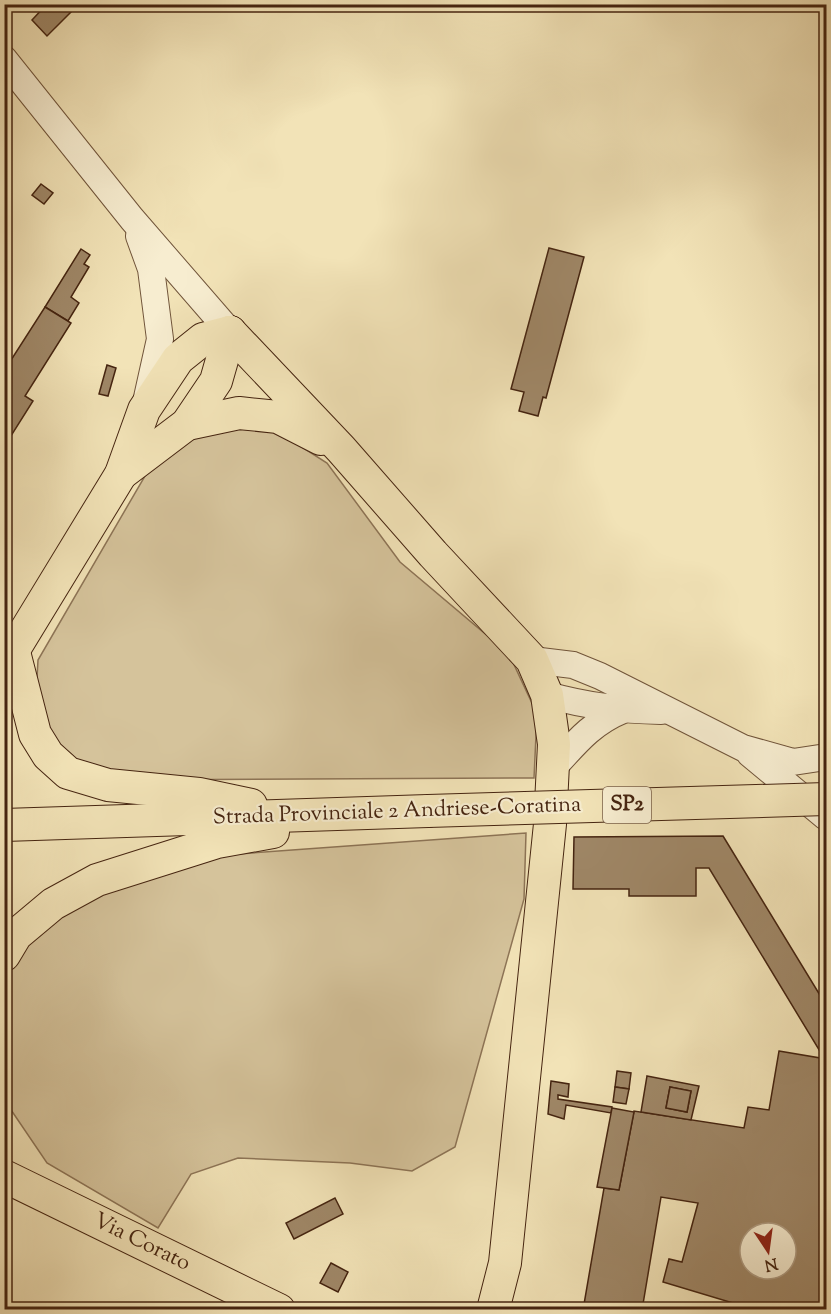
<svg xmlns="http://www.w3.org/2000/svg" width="831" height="1314" font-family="'Sorts Mill Goudy',serif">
<rect width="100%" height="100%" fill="#f2e3b7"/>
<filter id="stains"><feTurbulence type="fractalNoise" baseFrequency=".00333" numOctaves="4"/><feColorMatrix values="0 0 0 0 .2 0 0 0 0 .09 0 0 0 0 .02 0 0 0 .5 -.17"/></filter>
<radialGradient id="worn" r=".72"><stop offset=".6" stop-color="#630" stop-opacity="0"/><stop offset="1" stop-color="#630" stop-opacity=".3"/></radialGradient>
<!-- green -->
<g fill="#d5c39b" stroke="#8d7456" stroke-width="1.5">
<path d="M 261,421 L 327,463 L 400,562 L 509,654 L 537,714 L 534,778 L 116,780 L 59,756 L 35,715 L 38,660 L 156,457 L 188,431 Z"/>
<path d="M 526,833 L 524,899 L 455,1147 L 412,1171 L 350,1163 L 238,1158 L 191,1174 L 158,1228 L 47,1163 L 5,1101 L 6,965 L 76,899 L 183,858 Z"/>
</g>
<!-- building -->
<g fill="#9f8767" stroke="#452410" stroke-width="1.5" fill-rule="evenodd">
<path d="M 47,4 L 79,4 L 47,36 L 32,20 Z"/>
<path d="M 41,184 L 53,193 L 44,204 L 32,195 Z"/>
<path d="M 549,248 L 584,257 L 546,398 L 543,397 L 538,416 L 519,411 L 524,392 L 511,389 Z"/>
<path d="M 81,249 L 90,255 L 84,264 L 89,267 L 71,297 L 79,303 L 68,321 L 45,307 Z"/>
<path d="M 45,307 L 71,323 L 25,396 L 33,401 L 4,447 L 4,371 Z"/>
<path d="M 107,365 L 116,368 L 108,396 L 99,394 Z"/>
<path d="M 723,836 L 826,1005 L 826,1059 L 824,1058 L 709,868 L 696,868 L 696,896 L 629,896 L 629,889 L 573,889 L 574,837 Z"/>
<path d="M 779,1051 L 826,1059 L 826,1310 L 742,1310 L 743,1306 L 663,1282 L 669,1259 L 682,1262 L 698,1203 L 661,1197 L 642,1310 L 583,1310 L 604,1188 L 619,1190 L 634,1111 L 744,1128 L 748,1107 L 769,1110 ZM 750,1233 L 786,1233 L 786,1269 L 750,1269 Z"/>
<path d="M 617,1071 L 631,1073 L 629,1089 L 615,1087 Z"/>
<path d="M 647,1076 L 699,1086 L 691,1120 L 641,1112 ZM 670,1087 L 691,1091 L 687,1112 L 666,1108 Z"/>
<path d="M 551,1081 L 569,1084 L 568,1097 L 558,1095 L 558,1099 L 612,1107 L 611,1113 L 566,1105 L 564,1119 L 548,1114 Z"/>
<path d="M 615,1087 L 629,1089 L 626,1104 L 613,1102 Z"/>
<path d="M 670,1087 L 691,1091 L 687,1112 L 666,1108 Z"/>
<path d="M 612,1108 L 634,1112 L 619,1190 L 597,1187 Z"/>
<path d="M 335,1198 L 343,1214 L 294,1239 L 286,1223 Z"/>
<path d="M 331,1263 L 348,1272 L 338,1292 L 320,1283 Z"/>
</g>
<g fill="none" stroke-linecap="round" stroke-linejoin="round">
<defs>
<g id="minor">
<path d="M 4,59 L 132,219 L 230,332"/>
<path d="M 139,236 L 151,269 L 160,339 L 146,402"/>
<path d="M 532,660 L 573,665 L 600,676 L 743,748 L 793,762 L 826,757"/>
<path d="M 547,695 C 587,706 620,710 661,711"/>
<path d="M 750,754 L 826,817"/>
<path d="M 553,768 C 575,744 591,723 623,710"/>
</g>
<g id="major">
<path d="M 230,332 L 341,449 L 433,554 L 532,660 L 547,695 L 554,744 L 550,824 L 505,1263 L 493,1310"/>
<path d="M 187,424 L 239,413 L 278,417 L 321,439"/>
<path d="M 121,474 L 187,424 L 216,381 L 230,332"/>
<path d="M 14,652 L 35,734 L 48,755 L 68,773 L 108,785 L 199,794 L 251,805"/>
<path d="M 4,666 L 121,474 L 144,410 L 178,359 L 203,339 L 230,332"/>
<path d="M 4,825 L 428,811"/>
<path d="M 4,955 L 16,935 L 53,904 L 97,880 L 217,842 L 273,832"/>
<path id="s1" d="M 4,1176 L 279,1310"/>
</g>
</defs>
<!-- minor casing -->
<use href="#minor" stroke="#70543a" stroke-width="28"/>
<!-- major casing -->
<use href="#major" stroke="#452410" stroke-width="34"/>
<!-- minor -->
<use href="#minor" stroke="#f7edd0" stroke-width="26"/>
<!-- major -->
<use href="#major" stroke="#f2e3b7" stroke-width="32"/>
<defs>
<path id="major-bridge" d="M 428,811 L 826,799"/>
</defs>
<!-- major-bridge casing -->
<use href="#major-bridge" stroke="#452410" stroke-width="34" stroke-linecap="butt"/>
<!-- major-bridge -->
<use href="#major-bridge" stroke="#f2e3b7" stroke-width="32"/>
</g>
<g text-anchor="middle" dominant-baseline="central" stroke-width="4.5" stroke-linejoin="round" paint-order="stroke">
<!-- shield labels -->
<rect fill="#f7edd0" stroke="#7a604a" stroke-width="1.5" x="603" y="787" width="48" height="36" rx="4.5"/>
<g font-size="21" font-weight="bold" fill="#452410">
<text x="627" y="805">SP2</text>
</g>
<!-- street labels -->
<g font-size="22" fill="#452410" stroke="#f7edd0">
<text transform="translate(397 812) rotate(-2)">Strada Provinciale 2 Andriese-Coratina</text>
<text stroke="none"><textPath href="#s1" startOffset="153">Via Corato</textPath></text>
</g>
</g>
<!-- margin -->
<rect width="831" height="1314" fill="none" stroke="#f2e3b7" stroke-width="24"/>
<rect x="6" y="6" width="819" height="1302" fill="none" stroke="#452410" stroke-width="3"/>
<rect x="12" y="12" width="807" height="1290" fill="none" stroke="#452410" stroke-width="1.5"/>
<!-- north arrow -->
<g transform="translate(768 1251) rotate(167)"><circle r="28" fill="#f7edd0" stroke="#b09d83" stroke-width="1.5"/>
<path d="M0-4.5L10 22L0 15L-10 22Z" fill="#8f2418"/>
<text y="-9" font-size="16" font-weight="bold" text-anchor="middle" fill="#452410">N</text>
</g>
<rect width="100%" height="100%" filter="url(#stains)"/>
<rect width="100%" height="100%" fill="url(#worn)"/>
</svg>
